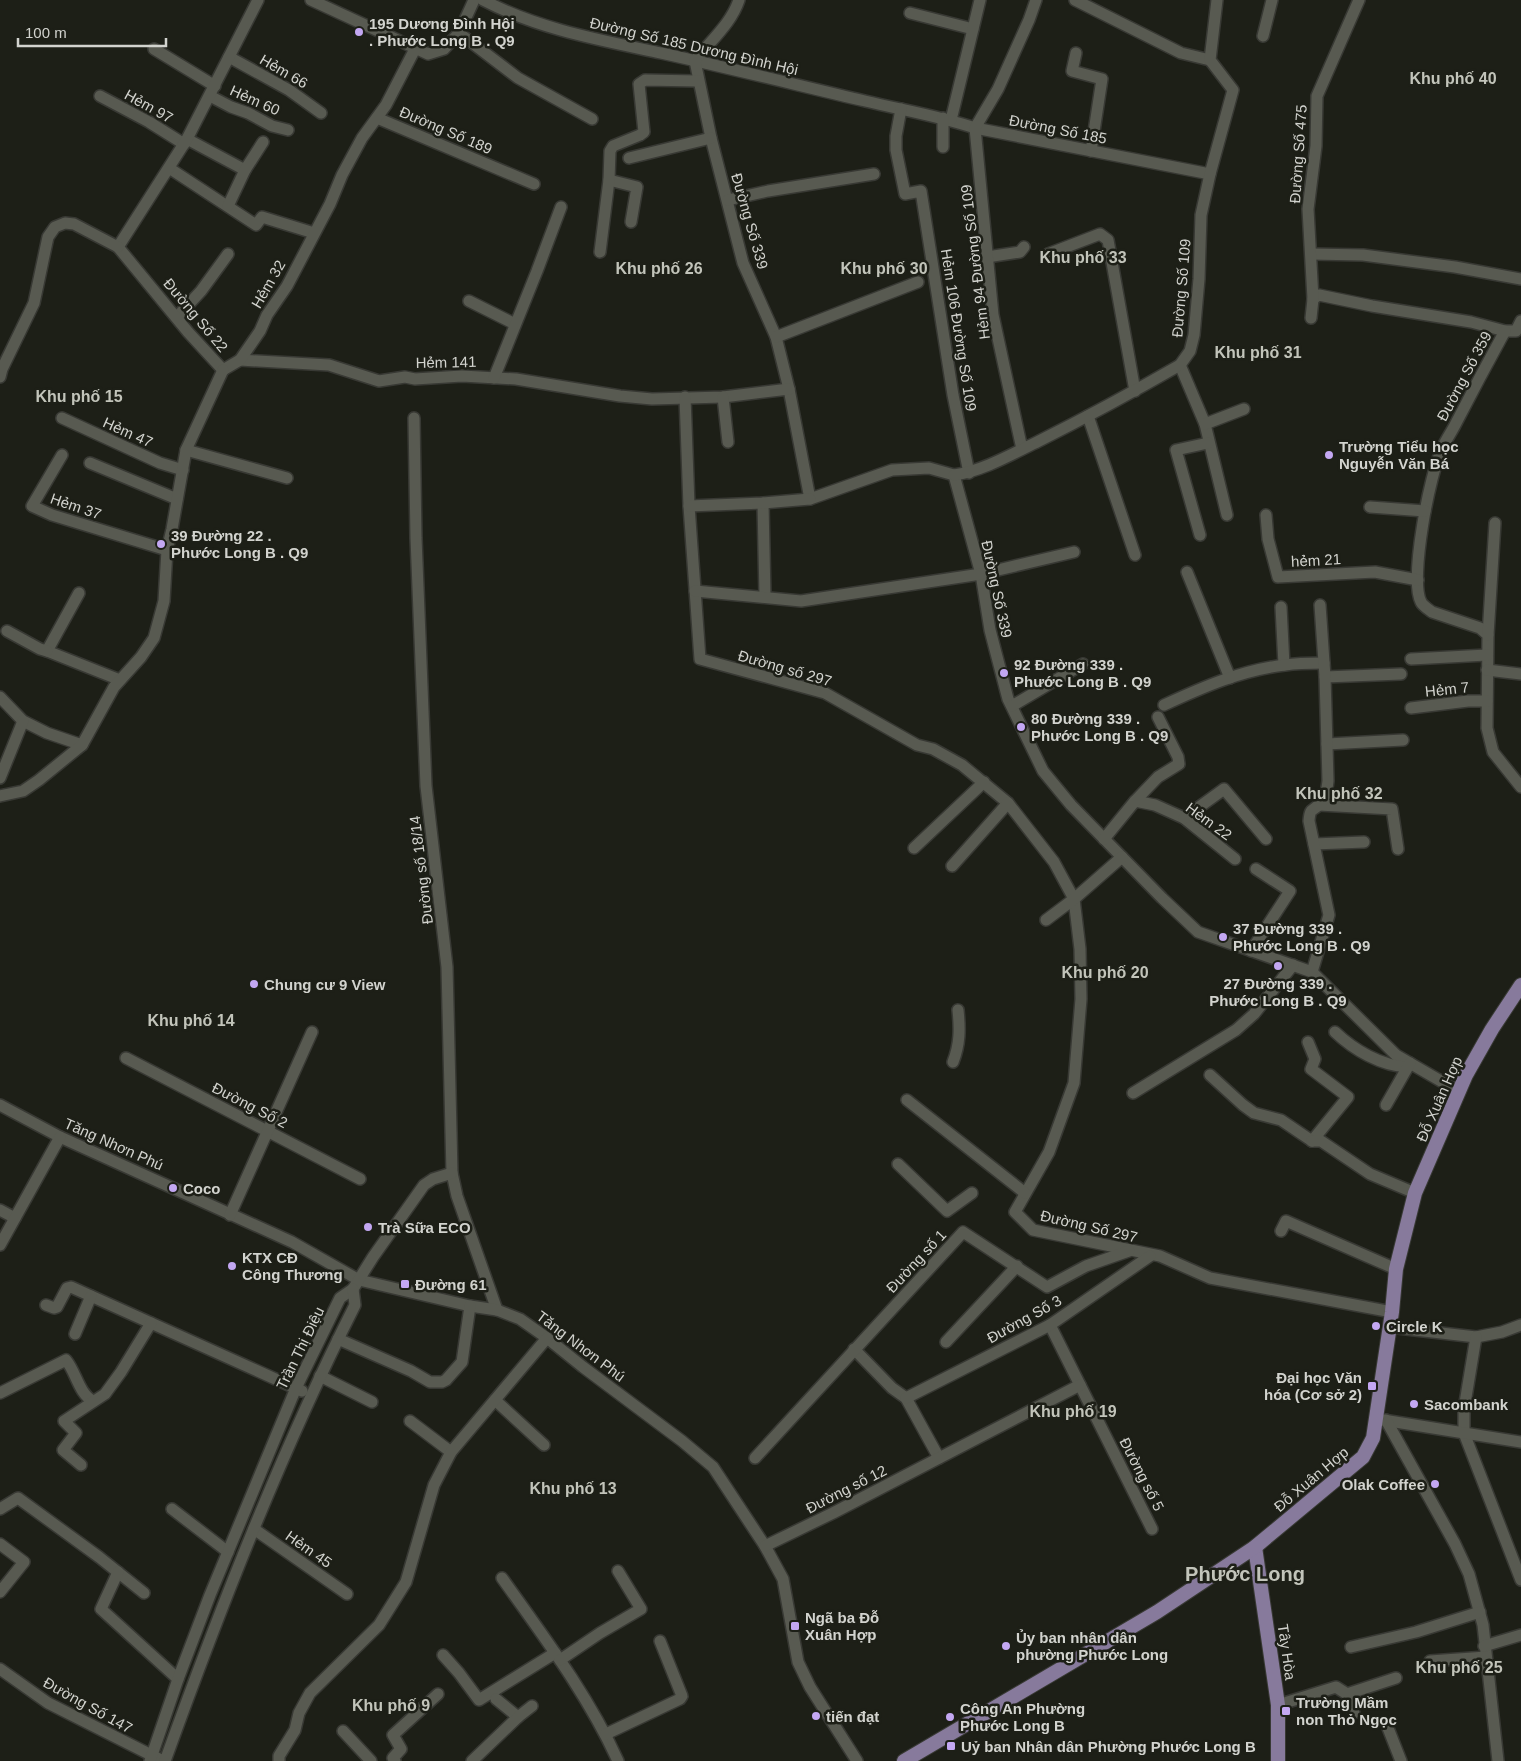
<svg xmlns="http://www.w3.org/2000/svg" width="1521" height="1761" font-family="Arial,sans-serif">
<rect width="100%" height="100%" fill="#1d1f17"/>
<g fill="none" stroke-linecap="round" stroke-linejoin="round">
<defs>
<g id="minor">
<path d="M 311,0 L 428,54 L 444,49 L 459,33 L 474,0"/>
<path d="M 483,0 C 538,29 600,40 661,53 C 729,68 797,85 865,101 C 902,110 939,116 975,128 L 1210,174"/>
<path d="M 739,0 C 731,24 710,41 695,61 L 711,138 L 743,263 L 776,337 L 789,389 L 810,499 L 892,470 L 929,468 L 954,475 L 981,574 L 990,630 L 1008,699 L 1043,771 L 1071,805 L 1162,898 L 1198,932 L 1312,972 L 1396,1055 L 1458,1091"/>
<path d="M 1075,0 L 1181,53 L 1210,60"/>
<path d="M 910,13 L 973,29"/>
<path d="M 459,33 L 518,78 L 592,119"/>
<path d="M 1263,36 L 1272,0"/>
<path d="M 154,49 L 215,86"/>
<path d="M 1076,53 L 1072,71 L 1102,79 L 1091,151"/>
<path d="M 229,57 L 289,90 L 321,113"/>
<path d="M 100,96 L 149,122 L 184,144"/>
<path d="M 210,96 L 231,107 L 248,113 L 272,126 L 288,130"/>
<path d="M 901,109 L 896,136 L 896,150 L 905,194 L 921,191 L 953,395 L 969,473"/>
<path d="M 377,118 L 534,184"/>
<path d="M 951,120 L 980,0"/>
<path d="M 187,139 L 245,170"/>
<path d="M 943,147 L 943,118"/>
<path d="M 629,158 L 711,138"/>
<path d="M 169,168 L 256,225 L 262,217 L 314,233"/>
<path d="M 609,180 L 637,187 L 631,222"/>
<path d="M 728,200 L 768,191 L 874,174"/>
<path d="M 228,206 L 245,170 L 263,142"/>
<path d="M 600,252 L 609,180 L 610,151 L 613,146 L 640,135 L 644,132 L 639,84 L 645,80 L 698,81"/>
<path d="M 1048,254 L 1100,234 L 1108,240 L 1135,391"/>
<path d="M 1311,254 L 1363,255 L 1455,267 L 1521,279"/>
<path d="M 987,257 L 1020,252 L 1024,247"/>
<path d="M 1313,299 L 1319,295 L 1372,306 L 1471,322 L 1505,331 L 1516,331 L 1521,321"/>
<path d="M 469,301 L 515,324"/>
<path d="M 177,317 L 201,291 L 228,254"/>
<path d="M 1311,318 L 1313,299 L 1308,209 L 1316,146 L 1317,96 L 1359,0"/>
<path d="M 1505,331 C 1488,362 1471,394 1455,425 C 1451,433 1445,441 1442,449 C 1430,472 1409,580 1421,602 C 1423,606 1428,609 1432,612 L 1480,628 L 1488,635 L 1487,728 L 1493,752 L 1521,787"/>
<path d="M 776,337 L 918,282"/>
<path d="M 240,360 L 329,365 L 379,381 L 405,377 L 415,379 L 462,376 L 516,379 L 620,396 L 652,399 L 723,397 L 789,389"/>
<path d="M 1180,365 L 1205,424 L 1227,515"/>
<path d="M 223,370 L 188,332 L 118,247 L 187,139 L 258,0"/>
<path d="M 223,370 L 240,360 L 260,331 L 267,315 L 287,286 L 330,204 L 342,175 L 362,138 L 386,105 L 415,49"/>
<path d="M 0,377 L 2,369 L 34,303 L 48,237 L 55,227 L 65,223 L 74,224 L 118,247"/>
<path d="M 494,378 L 537,271 L 561,207"/>
<path d="M 685,397 L 689,506 L 700,659 L 825,693 L 917,745 L 933,749 L 962,765 L 1008,803 L 1054,862 L 1074,899 L 1080,949 L 1081,999 L 1074,1083 L 1049,1152 L 1015,1212 L 1033,1230 L 1160,1256 L 1210,1278 L 1392,1312"/>
<path d="M 723,397 L 728,442"/>
<path d="M 1088,416 L 1135,555"/>
<path d="M 62,418 L 160,463 L 183,470"/>
<path d="M 414,418 L 416,538 L 426,786 L 447,967 L 452,1173 L 457,1196 L 497,1310"/>
<path d="M 1205,424 L 1244,409"/>
<path d="M 1022,449 L 993,315 L 975,128 L 998,89 L 1029,20 L 1036,0"/>
<path d="M 186,450 L 287,478"/>
<path d="M 62,455 L 32,506 L 52,515 L 167,550"/>
<path d="M 90,463 L 177,499"/>
<path d="M 954,475 C 983,471 1012,454 1039,441 C 1087,417 1133,392 1180,365 L 1190,351 L 1194,335 L 1199,279 L 1201,215 L 1210,174 L 1233,90 L 1210,60 L 1217,0"/>
<path d="M 763,503 L 765,597"/>
<path d="M 689,506 L 763,503 L 810,499"/>
<path d="M 1370,507 L 1425,511"/>
<path d="M 1266,515 L 1268,539 L 1278,577 L 1375,572 L 1418,580"/>
<path d="M 1200,535 L 1176,450 L 1208,443"/>
<path d="M 1187,572 L 1230,678"/>
<path d="M 695,591 L 801,601 L 981,574 L 1074,552"/>
<path d="M 79,593 L 47,651 L 120,680"/>
<path d="M 1281,607 L 1284,665"/>
<path d="M 7,631 L 40,649 L 47,651"/>
<path d="M 1488,635 L 1495,523"/>
<path d="M 1411,659 L 1487,655"/>
<path d="M 1487,670 L 1521,674"/>
<path d="M 1325,677 L 1401,674"/>
<path d="M 0,697 L 23,721 L 47,733 L 82,745"/>
<path d="M 1164,705 C 1203,687 1242,670 1285,665 C 1298,663 1311,663 1324,663"/>
<path d="M 1012,706 L 1083,664"/>
<path d="M 1411,708 L 1468,701 L 1487,701"/>
<path d="M 1327,744 L 1403,740"/>
<path d="M 0,778 L 23,721"/>
<path d="M 0,796 L 23,791 L 39,780 L 82,745 L 114,687 L 141,657 L 154,638 L 164,601 L 167,550 L 172,529 L 186,450 L 223,370"/>
<path d="M 1135,801 L 1155,805 L 1184,818 L 1235,859"/>
<path d="M 1319,805 L 1392,809 L 1398,849"/>
<path d="M 1184,818 L 1224,789 L 1266,839"/>
<path d="M 1104,839 L 1135,801 L 1158,777 L 1179,764 L 1178,757 L 1158,717"/>
<path d="M 1314,844 L 1364,842"/>
<path d="M 914,848 L 984,782"/>
<path d="M 952,866 L 1008,803"/>
<path d="M 1046,920 L 1074,899 L 1122,857"/>
<path d="M 1251,951 L 1290,891 L 1256,869"/>
<path d="M 1312,972 L 1329,915 L 1309,821 C 1310,808 1312,811 1319,805 C 1326,798 1327,789 1328,781 L 1325,677 L 1320,605"/>
<path d="M 1335,1032 C 1354,1050 1381,1066 1408,1067"/>
<path d="M 1308,1042 L 1315,1059 L 1311,1069 L 1348,1097 L 1312,1141"/>
<path d="M 126,1058 L 360,1179"/>
<path d="M 953,1062 C 960,1044 960,1029 958,1010"/>
<path d="M 1210,1075 L 1243,1105 L 1254,1113 L 1281,1120 L 1312,1141"/>
<path d="M 1133,1093 L 1236,1030 L 1254,1014 L 1293,965"/>
<path d="M 907,1100 L 1025,1193"/>
<path d="M 0,1105 L 60,1137 L 292,1242 L 359,1280 L 470,1306 L 497,1310 L 520,1319 L 547,1338 L 583,1367 L 682,1441 L 713,1467 L 765,1546 L 783,1579 L 798,1662 L 810,1687 L 857,1761"/>
<path d="M 1386,1105 L 1410,1063"/>
<path d="M 1312,1141 L 1321,1141 L 1370,1174 L 1415,1193"/>
<path d="M 898,1164 L 947,1211 L 972,1193"/>
<path d="M 0,1210 L 15,1218"/>
<path d="M 230,1215 L 312,1032"/>
<path d="M 1281,1231 L 1286,1221 L 1396,1269"/>
<path d="M 0,1245 L 60,1137"/>
<path d="M 46,1305 L 54,1308 L 57,1307 L 67,1288 L 71,1287 L 302,1391"/>
<path d="M 1050,1325 L 1152,1529"/>
<path d="M 1389,1327 L 1476,1337 L 1502,1332 L 1521,1325"/>
<path d="M 75,1334 L 91,1296"/>
<path d="M 1476,1337 L 1464,1409 L 1464,1433 L 1521,1580"/>
<path d="M 338,1339 L 411,1371 L 430,1382 L 442,1382 L 446,1380 L 462,1362 L 470,1306"/>
<path d="M 946,1342 L 1017,1266"/>
<path d="M 854,1349 L 892,1388 L 906,1398 L 939,1458"/>
<path d="M 320,1376 L 372,1402"/>
<path d="M 0,1393 L 66,1360 C 76,1372 79,1394 93,1401"/>
<path d="M 906,1398 L 1050,1325 L 1150,1256"/>
<path d="M 495,1400 L 544,1445"/>
<path d="M 1383,1420 L 1521,1442"/>
<path d="M 1386,1420 L 1455,1544 L 1469,1574 L 1483,1625 L 1498,1761"/>
<path d="M 410,1421 L 451,1452"/>
<path d="M 755,1458 L 963,1232 L 1047,1287 L 1086,1266 L 1129,1251"/>
<path d="M 81,1465 L 63,1450 L 76,1433 L 64,1421 L 105,1394 L 121,1372 L 151,1323"/>
<path d="M 0,1509 L 18,1498 L 99,1557 L 144,1593"/>
<path d="M 172,1509 L 228,1552"/>
<path d="M 254,1529 L 347,1594"/>
<path d="M 0,1544 L 24,1562 L 0,1592"/>
<path d="M 765,1546 L 833,1513 L 1080,1385"/>
<path d="M 118,1572 L 101,1609 L 178,1679"/>
<path d="M 502,1578 C 544,1637 588,1695 618,1761"/>
<path d="M 1484,1646 L 1521,1635"/>
<path d="M 1351,1647 L 1416,1632 L 1480,1612"/>
<path d="M 443,1655 L 459,1673 L 479,1700 L 555,1653"/>
<path d="M 560,1660 L 600,1633 L 641,1609 L 618,1571"/>
<path d="M 1430,1661 L 1486,1657"/>
<path d="M 0,1669 L 48,1703 L 159,1759"/>
<path d="M 1347,1694 L 1354,1713"/>
<path d="M 496,1699 L 518,1717"/>
<path d="M 1278,1705 L 1336,1687 L 1347,1694 L 1396,1678"/>
<path d="M 1388,1728 L 1401,1761"/>
<path d="M 343,1731 L 371,1761"/>
<path d="M 606,1734 L 680,1699 L 682,1696 L 660,1641"/>
<path d="M 150,1761 L 178,1679 L 210,1595 L 296,1388 L 340,1298 L 353,1289 L 373,1257 L 424,1185 L 433,1179 L 452,1173"/>
<path d="M 165,1761 C 221,1606 281,1452 355,1305 L 353,1289"/>
<path d="M 279,1761 L 279,1756 L 295,1730 L 299,1713 L 310,1693 L 379,1625 L 406,1582 L 434,1485 L 451,1452 L 547,1338"/>
<path d="M 395,1761 L 393,1758 L 401,1749 L 393,1735 L 438,1694"/>
<path d="M 472,1761 L 518,1717 L 532,1706"/>
</g>
<g id="major">
<path d="M 1255,1547 L 1278,1705 L 1278,1761"/>
<path d="M 904,1761 L 1157,1612 L 1255,1547 L 1363,1457 L 1373,1438 L 1392,1312 L 1396,1269 L 1415,1193 L 1466,1075 L 1492,1029 L 1521,985"/>
</g>
</defs>
<!-- minor casing -->
<use href="#minor" stroke="#383934" stroke-width="14"/>
<!-- major casing -->
<use href="#major" stroke="#383934" stroke-width="16"/>
<!-- minor -->
<use href="#minor" stroke="#585a51" stroke-width="11"/>
<!-- major -->
<use href="#major" stroke="#877a9c" stroke-width="14"/>
</g>
<!-- markers -->
<g fill="#c3a7f2" stroke="#1d1f17" stroke-width="2">
<circle cx="359" cy="32" r="5"/>
<circle cx="1329" cy="455" r="5"/>
<circle cx="161" cy="544" r="5"/>
<circle cx="1004" cy="673" r="5"/>
<circle cx="1021" cy="727" r="5"/>
<circle cx="1223" cy="937" r="5"/>
<circle cx="1278" cy="966" r="5"/>
<circle cx="254" cy="984" r="5"/>
<circle cx="173" cy="1188" r="5"/>
<circle cx="368" cy="1227" r="5"/>
<circle cx="232" cy="1266" r="5"/>
<rect x="400" y="1279" width="10" height="10" rx="2.5"/>
<circle cx="1376" cy="1326" r="5"/>
<rect x="1367" y="1381" width="10" height="10" rx="2.5"/>
<circle cx="1414" cy="1404" r="5"/>
<circle cx="1435" cy="1484" r="5"/>
<rect x="790" y="1621" width="10" height="10" rx="2.5"/>
<circle cx="1006" cy="1646" r="5"/>
<rect x="1281" y="1706" width="10" height="10" rx="2.5"/>
<circle cx="816" cy="1716" r="5"/>
<circle cx="950" cy="1717" r="5"/>
<rect x="946" y="1741" width="10" height="10" rx="2.5"/>
</g>
<g text-anchor="middle" dominant-baseline="central" stroke-width="5" stroke-linejoin="round" paint-order="stroke">
<!-- poi labels -->
<g font-size="15" font-weight="bold" fill="#d2d3ce" stroke="#1d1f17" text-anchor="start">
<text x="369" y="23">195 Dương Đình Hội<tspan x="369" dy="17">. Phước Long B . Q9</tspan></text>
<text x="1339" y="446">Trường Tiểu học<tspan x="1339" dy="17">Nguyễn Văn Bá</tspan></text>
<text x="171" y="535">39 Đường 22 .<tspan x="171" dy="17">Phước Long B . Q9</tspan></text>
<text x="1014" y="664">92 Đường 339 .<tspan x="1014" dy="17">Phước Long B . Q9</tspan></text>
<text x="1031" y="718">80 Đường 339 .<tspan x="1031" dy="17">Phước Long B . Q9</tspan></text>
<text x="1233" y="928">37 Đường 339 .<tspan x="1233" dy="17">Phước Long B . Q9</tspan></text>
<text x="1278" y="983" text-anchor="middle">27 Đường 339 .<tspan x="1278" dy="17">Phước Long B . Q9</tspan></text>
<text x="264" y="984">Chung cư 9 View</text>
<text x="183" y="1188">Coco</text>
<text x="378" y="1227">Trà Sữa ECO</text>
<text x="242" y="1257">KTX CĐ<tspan x="242" dy="17">Công Thương</tspan></text>
<text x="415" y="1284">Đường 61</text>
<text x="1386" y="1326">Circle K</text>
<text x="1362" y="1377" text-anchor="end">Đại học Văn<tspan x="1362" dy="17">hóa (Cơ sở 2)</tspan></text>
<text x="1424" y="1404">Sacombank</text>
<text x="1425" y="1484" text-anchor="end">Olak Coffee</text>
<text x="805" y="1617">Ngã ba Đỗ<tspan x="805" dy="17">Xuân Hợp</tspan></text>
<text x="1016" y="1637">Ủy ban nhân dân<tspan x="1016" dy="17">phường Phước Long</tspan></text>
<text x="1296" y="1702">Trường Mầm<tspan x="1296" dy="17">non Thỏ Ngọc</tspan></text>
<text x="960" y="1708">Công An Phường<tspan x="960" dy="17">Phước Long B</tspan></text>
<text x="826" y="1716">tiến đạt</text>
<text x="961" y="1746">Uỷ ban Nhân dân Phường Phước Long B</text>
</g>
<!-- street labels -->
<g font-size="15" fill="#d2d3ce" stroke="#1d1f17">
<text transform="translate(694 46) rotate(13)">Đường Số 185 Dương Đình Hội</text>
<text transform="translate(284 71) rotate(30)">Hẻm 66</text>
<text transform="translate(255 100) rotate(24)">Hẻm 60</text>
<text transform="translate(149 106) rotate(29)">Hẻm 97</text>
<text transform="translate(1058 129) rotate(11)">Đường Số 185</text>
<text transform="translate(446 130) rotate(23)">Đường Số 189</text>
<text transform="translate(1298 154) rotate(-86)">Đường Số 475</text>
<text transform="translate(750 221) rotate(74)">Đường Số 339</text>
<text transform="translate(975 262) rotate(-97)">Hẻm 94 Đường Số 109</text>
<text transform="translate(268 284) rotate(-60)">Hẻm 32</text>
<text transform="translate(1181 288) rotate(-85)">Đường Số 109</text>
<text transform="translate(196 315) rotate(50)">Đường Số 22</text>
<text transform="translate(959 330) rotate(81)">Hẻm 106 Đường Số 109</text>
<text transform="translate(446 362) rotate(-1)">Hẻm 141</text>
<text transform="translate(1464 376) rotate(-62)">Đường Số 359</text>
<text transform="translate(128 432) rotate(24)">Hẻm 47</text>
<text transform="translate(76 506) rotate(19)">Hẻm 37</text>
<text transform="translate(1316 560) rotate(-3)">hẻm 21</text>
<text transform="translate(997 589) rotate(78)">Đường Số 339</text>
<text transform="translate(785 668) rotate(16)">Đường số 297</text>
<text transform="translate(1447 689) rotate(-6)">Hẻm 7</text>
<text transform="translate(1209 821) rotate(36)">Hẻm 22</text>
<text transform="translate(421 870) rotate(-97)">Đường số 18/14</text>
<text transform="translate(1439 1099) rotate(-66)">Đỗ Xuân Hợp</text>
<text transform="translate(250 1105) rotate(27)">Đường Số 2</text>
<text transform="translate(114 1144) rotate(24)">Tăng Nhơn Phú</text>
<text transform="translate(1089 1226) rotate(13)">Đường Số 297</text>
<text transform="translate(916 1261) rotate(-47)">Đường số 1</text>
<text transform="translate(1024 1319) rotate(-29)">Đường Số 3</text>
<text transform="translate(581 1346) rotate(37)">Tăng Nhơn Phú</text>
<text transform="translate(300 1348) rotate(-64)">Trần Thị Điệu</text>
<text transform="translate(1142 1474) rotate(63)">Đường số 5</text>
<text transform="translate(1311 1479) rotate(-40)">Đỗ Xuân Hợp</text>
<text transform="translate(846 1489) rotate(-27)">Đường số 12</text>
<text transform="translate(309 1549) rotate(35)">Hẻm 45</text>
<text transform="translate(1287 1652) rotate(82)">Tây Hòa</text>
<text transform="translate(88 1705) rotate(29)">Đường Số 147</text>
</g>
<!-- neighbourhood labels -->
<g font-size="16" font-weight="bold" fill="#c2c4ba" stroke="#1d1f17">
<text x="1453" y="78">Khu phố 40</text>
<text x="1083" y="257">Khu phố 33</text>
<text x="659" y="268">Khu phố 26</text>
<text x="884" y="268">Khu phố 30</text>
<text x="1258" y="352">Khu phố 31</text>
<text x="79" y="396">Khu phố 15</text>
<text x="1339" y="793">Khu phố 32</text>
<text x="1105" y="972">Khu phố 20</text>
<text x="191" y="1020">Khu phố 14</text>
<text x="1073" y="1411">Khu phố 19</text>
<text x="573" y="1488">Khu phố 13</text>
<text x="1459" y="1667">Khu phố 25</text>
<text x="391" y="1705">Khu phố 9</text>
</g>
<!-- district labels -->
<g font-size="20" font-weight="bold" fill="#c2c4ba" stroke="#1d1f17">
<text x="1245" y="1574">Phước Long</text>
</g>
</g>
<!-- scale -->
<path d="M18 38v8h148v-8" fill="none" stroke="#d2d3ce" stroke-width="2.5"/>
<text x="25" y="38" font-size="15" fill="#d2d3ce" stroke="#1d1f17" stroke-width="4" paint-order="stroke">100 m</text>
</svg>
